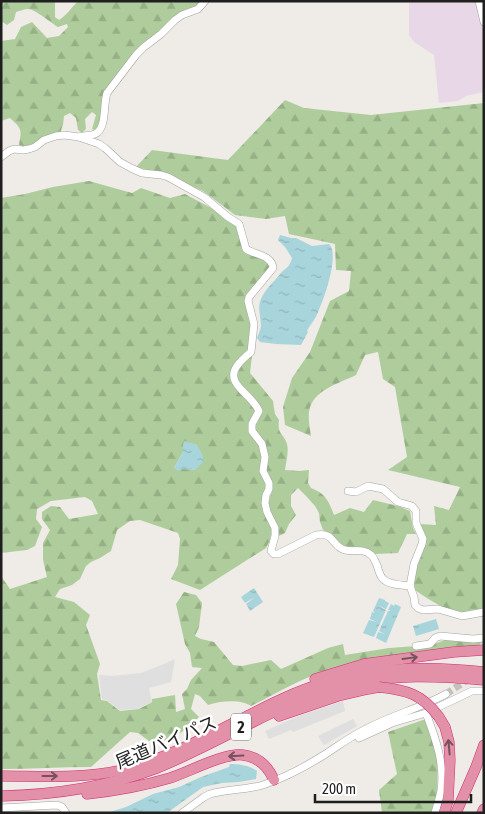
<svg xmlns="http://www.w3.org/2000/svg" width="485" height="814" font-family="'Asap Condensed','Noto Sans JP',sans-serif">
<defs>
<pattern id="forest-firs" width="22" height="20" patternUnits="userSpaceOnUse" patternTransform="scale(1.25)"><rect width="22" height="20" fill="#afcd9c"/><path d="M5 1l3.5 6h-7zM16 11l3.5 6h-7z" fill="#96b086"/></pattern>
<pattern id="water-ripples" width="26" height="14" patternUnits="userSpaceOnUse" patternTransform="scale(1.25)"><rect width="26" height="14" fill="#a8d5db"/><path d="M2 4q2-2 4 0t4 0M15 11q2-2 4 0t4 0" fill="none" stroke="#90b6bc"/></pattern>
</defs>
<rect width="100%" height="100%" fill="#efebe6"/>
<!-- industrial -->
<path fill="#e8d8e7" d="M 409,1 L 484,1 L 484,92 L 466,96 L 458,101 L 439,103 L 434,55 L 414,42 L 409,35 Z"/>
<!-- forest -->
<g fill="url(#forest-firs)" fill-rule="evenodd">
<path d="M 1,1 L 55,1 L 55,17 L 59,20 C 65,17 72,7 78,1 L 202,1 L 196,7 L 172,20 L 108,90 L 102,120 L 97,131 L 92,129 L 96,115 L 92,112 L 85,119 L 86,129 L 82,133 L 78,130 L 76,118 L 70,113 L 64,116 L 63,125 L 60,133 L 27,147 L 19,145 C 22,129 22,129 10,118 L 1,121 L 1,41 L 15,39 L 21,27 L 32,22 L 47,38 L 59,36 L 68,27 L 67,24 L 58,27 C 51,23 35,9 28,9 C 24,9 20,11 16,12 L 14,20 L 7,25 L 1,21 Z"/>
<path d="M 285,100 L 304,108 L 371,115 L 484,103 L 484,610 C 477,611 470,612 463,612 C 446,611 429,600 415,590 L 413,578 L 426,539 L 420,524 L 436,525 L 434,506 L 449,510 L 460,487 L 388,470 L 407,457 L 395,387 L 383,379 L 378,352 L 365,355 L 356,375 C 338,384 312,390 309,412 C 308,420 310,429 311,436 L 285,425 L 283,407 L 292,378 L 310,352 L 330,301 L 349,291 L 351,271 L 336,270 L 335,244 L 289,234 L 285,216 L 266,219 L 235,215 L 203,191 L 157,172 L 136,167 L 152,150 L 228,160 Z"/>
<path d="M 89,181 L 132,193 L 141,188 L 170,198 L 185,194 L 215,210 L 237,225 L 242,248 L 252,256 L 258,255 L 267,260 L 271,269 L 245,300 L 253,326 L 250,351 L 231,378 L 252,403 L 256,412 L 250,424 L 262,452 L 267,484 L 262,498 L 264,509 L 272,529 L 270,540 L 266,548 L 200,590 L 171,579 L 178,565 L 180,539 L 178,533 L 140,520 L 130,521 L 117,530 L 111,551 L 100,558 L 91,562 L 86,566 L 80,579 L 72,585 L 60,589 L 55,597 L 74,602 L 90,615 L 86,625 L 100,664 L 97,674 L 101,700 L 107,701 L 120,711 L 139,709 L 152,702 L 152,699 L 175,695 L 176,712 L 185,709 L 182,694 L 187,689 L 191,680 L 202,668 L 192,667 L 190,653 L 185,644 L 176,604 L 184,592 L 196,595 L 202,603 L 199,627 L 195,636 L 201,639 L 214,642 L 233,665 L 242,666 L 271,660 L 281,669 L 328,648 L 343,644 L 345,655 L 389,648 L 431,645 L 448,639 L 484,641 L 478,646 L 379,657 C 352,662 324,670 300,681 C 283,689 267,698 251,706 C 240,699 220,701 208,705 L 200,696 L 195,694 L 191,709 L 199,717 C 182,733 174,740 152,743 L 138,733 L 130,732 L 91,767 C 61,767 31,769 1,769 L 1,576 L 10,589 L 47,577 L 43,560 L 43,543 L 50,530 L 42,519 L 42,512 L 51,506 L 60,507 L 69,519 L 98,514 L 92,501 L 85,497 L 51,501 L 37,509 L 36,519 L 42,527 L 35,546 L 27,550 L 1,553 L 1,198 L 25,194 L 53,187 ZM 185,442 L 197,445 L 195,470 L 174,468 L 183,452 L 183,445 Z"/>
<path d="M 252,356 L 250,373 L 273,401 L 275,414 L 279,420 C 277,435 283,432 287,444 C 289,452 286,462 285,470 L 299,471 L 309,470 L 308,483 L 311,488 C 326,494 328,500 334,515 L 350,508 L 364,512 L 373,500 L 398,506 L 410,511 L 413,528 L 416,534 L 407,534 L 398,553 L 375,554 L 369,549 L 362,548 L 347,549 L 342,546 L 332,534 L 323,530 L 320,522 L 319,513 L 315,506 L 306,496 L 298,488 L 291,495 L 291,506 L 296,515 L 289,524 L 285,533 L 277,537 C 279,521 270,519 269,506 C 268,498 275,490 272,482 C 271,478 267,476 264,473 L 268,459 L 253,426 L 262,410 C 256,396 243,389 235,375 L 237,367 Z"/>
<path d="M 426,719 L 438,754 L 437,798 L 431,813 L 382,813 L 379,790 L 397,774 L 388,732 Z"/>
</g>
<!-- parking -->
<g fill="#dfdfdf">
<path d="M 175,659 L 171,682 L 149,688 L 152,702 L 138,709 L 120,710 L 108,701 L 102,699 L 99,675 L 113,676 L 141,673 L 164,664 Z"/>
<path d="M 343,701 L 345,711 L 293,732 L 291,730 L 269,739 L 265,731 L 301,715 Z"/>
<path d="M 353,719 L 357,726 L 324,745 L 318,736 Z"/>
</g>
<!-- water -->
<g fill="url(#water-ripples)">
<path d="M 280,235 L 291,238 L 296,238 L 312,246 L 329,244 C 340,254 324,299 318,312 C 316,318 311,324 308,329 L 307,331 L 308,332 L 301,345 L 276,344 L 260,342 L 257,338 C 258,334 261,330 261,326 C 261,317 257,308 261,299 C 265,289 274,282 280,274 C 286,267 289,269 292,258 L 285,247 L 278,240 Z"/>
<path d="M 184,441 L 197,445 L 202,454 L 204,461 L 195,470 L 183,469 L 178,471 L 174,468 L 183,452 L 183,445 Z"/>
<path d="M 254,588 L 263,602 L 250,611 L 246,604 L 255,597 L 245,603 L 241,597 Z"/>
<path d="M 379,598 L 385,600 L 385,601 L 389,603 L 386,609 L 377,605 L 386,610 L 374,637 L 363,633 L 369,620 L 377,622 L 370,619 L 372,612 L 375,613 L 373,611 Z"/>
<path d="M 391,604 L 394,606 L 395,604 L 401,607 L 386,643 L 376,638 L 378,632 L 385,634 L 379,631 L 388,611 L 391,611 L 388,610 Z"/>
<path d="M 436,619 L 439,629 L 416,636 L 413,626 Z"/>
<path d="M 230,764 C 238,764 249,765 257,771 L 256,779 L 239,782 L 222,783 L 203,787 L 167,813 L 107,813 L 126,807 L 153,794 L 179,787 L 201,777 L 229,767 Z"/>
</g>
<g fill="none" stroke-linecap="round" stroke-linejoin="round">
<!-- minor-tunnel -->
<path stroke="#c5c2be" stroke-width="7" stroke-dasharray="7 3.5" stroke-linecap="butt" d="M 446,694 L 469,679"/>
<defs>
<g id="minor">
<path d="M 479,1 L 484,22"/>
<path d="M 79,137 C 84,135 90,136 95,134 C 107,129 103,104 107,93 L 136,55 L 144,47 L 161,34 L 175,20 L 182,15 L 198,9 L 205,1"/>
<path d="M 1,157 L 9,151 L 14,149 L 23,150 L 29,149 L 35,147 L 44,140 L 56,136 L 64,135 L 79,137 L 99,144 L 105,148 L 120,162 L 131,168 L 142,173 L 161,175 L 168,177 L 204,197 L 228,217 L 239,224 L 246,249 C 255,255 272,255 273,268 L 249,297 L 248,301 L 254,324 L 251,352 C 246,356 241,360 237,366 C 224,384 252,394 259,411 L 252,424 L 252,431 L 262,444 L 265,457 L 263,471 L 269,483 L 269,489 L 266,495 L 265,503 L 267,512 L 275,528 L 275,536 L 271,551 L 274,554 L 278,554 L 316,535 C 334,531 332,547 345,550 C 354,552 364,548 371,555 C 374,557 375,562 377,565 C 378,569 380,576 383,579 C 389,585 402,585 410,586"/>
<path d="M 348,491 L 356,492 L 368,486 L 383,489 L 398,502 L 412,506 L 416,511 L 416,523 L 423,539 L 422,544 L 414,564 L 410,586 L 414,597 L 415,605 L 418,608 L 423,610 L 438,609 L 462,616 L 484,612"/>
<path d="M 416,646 L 430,644 L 435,638 L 440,636 L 473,639 L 484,638"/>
<path d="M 426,713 C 435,737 445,763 441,790 C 440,797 437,805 435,813"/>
<path d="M 359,738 L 392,723 L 426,713 L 472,691 L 484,691"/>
<path d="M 1,808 L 57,805 L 62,807 L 66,813"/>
<path d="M 182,813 L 204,797 L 210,794 C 228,789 246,790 263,785 C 284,778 305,767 324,755 C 338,746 351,736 366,729 C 392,715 421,708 446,694"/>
</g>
<g id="highway">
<path d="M 315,679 L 364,664 L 454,652 L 484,650"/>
<path d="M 279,716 L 338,696 L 368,689 L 379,687"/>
<path d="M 439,717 L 445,727 L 449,742 L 450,760 L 448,801 L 444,813"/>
<path d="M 1,776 C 41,776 83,779 122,770 C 179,756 231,722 284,698 C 350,668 413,664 484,672"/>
<path d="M 87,794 C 115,791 143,786 170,778 C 189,772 223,753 243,755 C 258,757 268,766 274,780"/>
<path d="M 1,796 C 55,795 107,787 157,768 C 222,742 280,701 348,685 C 393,674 438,676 484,680"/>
<path d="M 456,813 L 476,767 L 484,745"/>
<path d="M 482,813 L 484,809"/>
</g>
</defs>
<!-- minor casing -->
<use href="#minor" stroke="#a3a3a3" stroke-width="8"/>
<!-- highway casing -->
<use href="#highway" stroke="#d32c77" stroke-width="11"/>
<!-- minor -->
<use href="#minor" stroke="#fff" stroke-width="7"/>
<!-- highway -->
<use href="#highway" stroke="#e391a9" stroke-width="10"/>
<defs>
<path id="highway-bridge" d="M 379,687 C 407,690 422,694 439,717"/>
</defs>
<!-- highway-bridge casing -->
<use href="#highway-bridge" stroke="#d32c77" stroke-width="11" stroke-linecap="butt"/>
<!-- highway-bridge -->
<use href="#highway-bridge" stroke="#e391a9" stroke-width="10"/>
</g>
<!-- one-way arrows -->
<defs><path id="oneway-shaft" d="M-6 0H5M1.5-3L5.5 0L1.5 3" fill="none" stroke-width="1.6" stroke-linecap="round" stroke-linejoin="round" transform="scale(1.25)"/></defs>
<g stroke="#77525d">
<use href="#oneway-shaft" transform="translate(410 658) rotate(-8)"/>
<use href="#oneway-shaft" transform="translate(449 747) rotate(-95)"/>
<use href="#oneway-shaft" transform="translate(236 756) rotate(177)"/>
<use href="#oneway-shaft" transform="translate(50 776)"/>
</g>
<g text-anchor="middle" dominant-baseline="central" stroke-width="5" stroke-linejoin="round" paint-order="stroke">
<!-- shield labels -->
<rect fill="#fff" stroke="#626262" stroke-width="1" x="231" y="713.5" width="20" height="27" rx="4"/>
<g font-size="16" font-weight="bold" fill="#1f1f1f">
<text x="241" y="727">2</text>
</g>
<!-- street labels -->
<g font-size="18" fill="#1f1f1f" stroke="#fff">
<text transform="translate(166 742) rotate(-23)">尾道バイパス</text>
</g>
</g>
<!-- border -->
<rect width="485" height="814" fill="none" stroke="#1f1f1f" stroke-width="5"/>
<!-- scale -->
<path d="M315 794v8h156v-8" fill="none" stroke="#1f1f1f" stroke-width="2.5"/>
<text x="322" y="794" font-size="15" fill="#1f1f1f" stroke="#ffffff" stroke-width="4" paint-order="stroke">200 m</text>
</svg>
